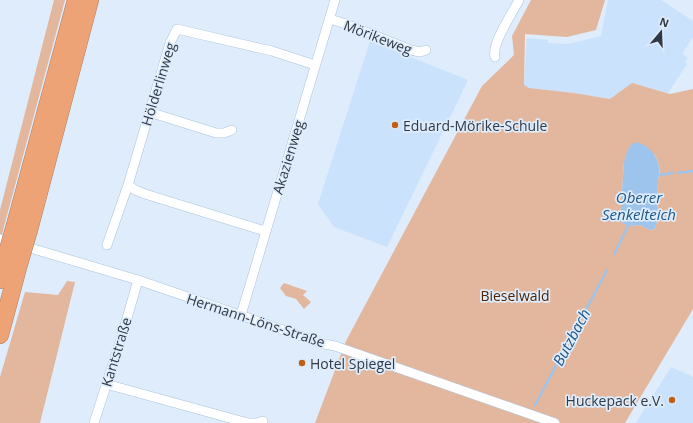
<svg xmlns="http://www.w3.org/2000/svg" width="693" height="423" font-family="'Open Sans',sans-serif">
<rect width="100%" height="100%" fill="#deecfc"/>
<!-- built -->
<g fill="#cae2fb">
<path d="M 608,0 L 661,0 L 693,21 L 693,37 L 682,54 L 688,58 L 685,62 L 687,64 L 668,93 L 632,84 L 611,99 L 574,93 L 529,88 L 524,86 L 527,38 L 548,40 L 548,43 L 568,44 L 601,36 Z"/>
<path d="M 370,41 L 468,80 L 387,247 L 334,227 L 318,204 Z"/>
<path d="M 671,367 L 693,377 L 693,423 L 636,423 Z"/>
</g>
<!-- green -->
<g fill="#e3b79e" fill-rule="evenodd">
<path d="M 54,0 L 65,0 L 2,234 L 0,234 L 0,210 Z"/>
<path d="M 531,0 L 605,0 L 596,30 L 567,37 L 525,34 L 524,85 L 529,88 L 574,93 L 610,99 L 632,83 L 670,94 L 693,89 L 693,309 L 625,423 L 315,423 L 346,341 L 482,86 L 514,55 L 512,36 ZM 654,154 C 659,161 661,171 658,180 L 657,221 L 655,229 L 650,230 L 641,225 L 628,226 L 620,221 L 624,162 Z"/>
<path d="M 67,281 L 75,282 L 40,423 L 0,423 L 0,377 L 25,292 L 58,295 Z"/>
<path d="M 284,283 L 307,291 L 303,295 L 311,302 L 304,309 L 296,299 L 286,296 L 280,288 Z"/>
</g>
<!-- water -->
<path fill="#9dc4ec" d="M 636,142 C 653,146 663,163 658,180 L 657,221 L 655,229 L 650,230 L 641,225 L 628,226 L 620,221 L 624,162 L 627,152 L 631,145 Z"/>
<g fill="none" stroke-linecap="round" stroke-linejoin="round">
<!-- stream -->
<g stroke="#9dc4ec" stroke-width="2.5">
<path d="M 678,173 L 693,171"/>
<path d="M 660,175 L 672,173"/>
<path d="M 614,254 L 628,226"/>
<path d="M 535,405 L 607,270"/>
</g>
<defs>
<g id="minor">
<path d="M 330,19 L 343,23 L 411,50 L 420,52 L 426,50"/>
<path d="M 495,57 C 491,44 513,12 519,0"/>
<path d="M 149,112 L 216,133 L 224,133 L 232,130"/>
<path d="M 128,185 L 135,190 L 145,194 L 265,231"/>
<path d="M 0,239 L 138,280 L 324,344 L 335,346 L 555,423"/>
<path d="M 107,245 L 128,185 L 170,43 L 177,29 L 272,51 L 315,65"/>
<path d="M 241,315 L 335,0"/>
<path d="M 106,384 L 248,423 L 257,423 L 263,421"/>
<path d="M 94,423 L 121,339 L 138,280"/>
</g>
<g id="motorway">
<path d="M 15,225 L 76,0"/>
<path d="M 29,230 L 90,0"/>
<path d="M 0,280 L 5,260"/>
<path d="M 0,335 L 19,264"/>
</g>
</defs>
<!-- minor casing -->
<use href="#minor" stroke="#abc3db" stroke-width="10"/>
<!-- motorway casing -->
<use href="#motorway" stroke="#ab7e64" stroke-width="18"/>
<!-- minor -->
<use href="#minor" stroke="#fff" stroke-width="9"/>
<!-- motorway -->
<use href="#motorway" stroke="#eda376" stroke-width="17"/>
<defs>
<g id="motorway-bridge">
<path d="M 5,260 L 15,225"/>
<path d="M 19,264 L 29,230"/>
</g>
</defs>
<!-- motorway-bridge casing -->
<use href="#motorway-bridge" stroke="#ab7e64" stroke-width="18" stroke-linecap="butt"/>
<!-- motorway-bridge -->
<use href="#motorway-bridge" stroke="#eda376" stroke-width="17"/>
</g>
<!-- markers -->
<g fill="#bf6018" stroke="#deecfc" stroke-width="1.5">
<circle cx="395" cy="125" r="4"/>
<circle cx="302" cy="363" r="4"/>
<circle cx="672" cy="400" r="4"/>
</g>
<g text-anchor="middle" dominant-baseline="central" stroke-width="3.5" stroke-linejoin="round" paint-order="stroke">
<!-- street labels -->
<g font-size="14" fill="#313a44" stroke="#deecfc">
<text transform="translate(378 37) rotate(21)">Mörikeweg</text>
<text transform="translate(158 84) rotate(-73)">Hölderlinweg</text>
<text transform="translate(288 157) rotate(-73)">Akazienweg</text>
<text transform="translate(256 320) rotate(18)">Hermann-Löns-Straße</text>
<text transform="translate(116 352) rotate(-73)">Kantstraße</text>
</g>
<!-- poi labels -->
<g font-size="14" fill="#313a44" stroke="#deecfc" text-anchor="start">
<text x="403" y="125">Eduard-Mörike-Schule</text>
<text x="310" y="363">Hotel Spiegel</text>
<text x="664" y="400" text-anchor="end">Huckepack e.V.</text>
</g>
<!-- park labels -->
<g font-size="14" fill="#4f2200" stroke="#deecfc">
<text x="515" y="295">Bieselwald</text>
</g>
<!-- water labels -->
<g font-size="15" font-style="italic" fill="#205789" stroke="#deecfc">
<text x="639" y="197">Oberer<tspan x="639" dy="17">Senkelteich</tspan></text>
<text transform="translate(571 337) rotate(-62)">Butzbach</text>
</g>
</g>
<!-- north arrow -->
<g transform="translate(661 32) rotate(19)" stroke="#deecfc" stroke-width="3" paint-order="stroke">
<path d="M0-3L7 15L0 10L-7 15Z" fill="#313a44"/>
<text y="-6" font-size="11" font-weight="bold" text-anchor="middle" fill="#313a44">N</text>
</g>
</svg>
